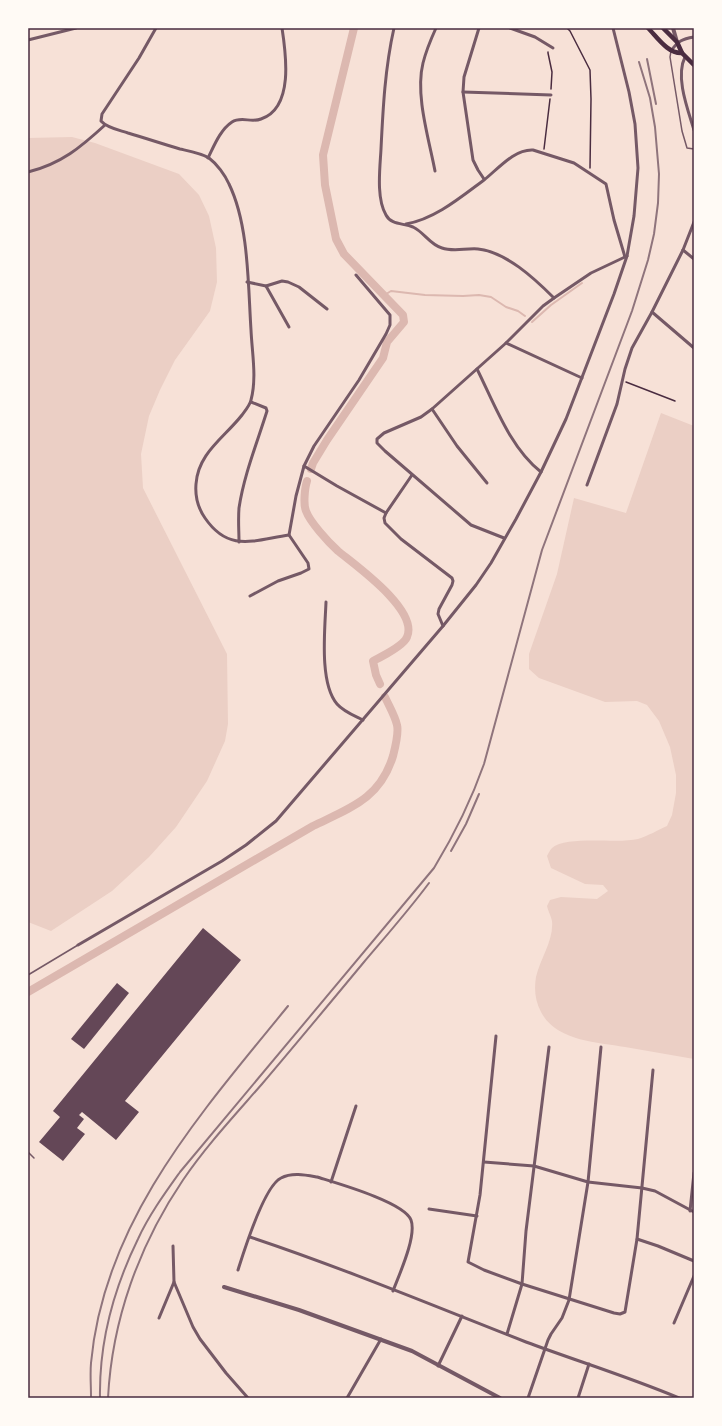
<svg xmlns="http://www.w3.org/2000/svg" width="722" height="1426" font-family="Lato,sans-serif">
<rect width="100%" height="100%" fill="#f7e1d7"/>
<!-- green -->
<g fill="#ebcfc5">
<path d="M 72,137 L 95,143 L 179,174 L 199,195 L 209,216 L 216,248 L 217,282 L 210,311 L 175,360 L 160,390 L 149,416 L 141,454 L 143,488 L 227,654 L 228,724 L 225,741 L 207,781 L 176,827 L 149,857 L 112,891 L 51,931 L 28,922 L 28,138 Z"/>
<path d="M 661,413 L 694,426 L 694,1059 C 671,1055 648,1051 625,1047 C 596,1042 556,1041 541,1012 C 535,1001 534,989 536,977 C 540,959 554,940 552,921 C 551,916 548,911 547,906 L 550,900 L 561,897 L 597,899 L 608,891 L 603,885 L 585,884 L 551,868 L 547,856 C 548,854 550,850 552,848 C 567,835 618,844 638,839 C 648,836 658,830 667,826 L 672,815 L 676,793 L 676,775 L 670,747 L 659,721 L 647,705 L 637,701 L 605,702 L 539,678 L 529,669 L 529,654 L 557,574 L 574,498 L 626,513 Z"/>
</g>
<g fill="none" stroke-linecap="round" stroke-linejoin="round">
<!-- stream -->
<g stroke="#dcb8b0" stroke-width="2">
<path d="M 383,296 L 391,291 L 425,295 L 463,296 L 479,295 L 491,297 L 506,307 L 518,311 L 525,316"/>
<path d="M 532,322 L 551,305 L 582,283"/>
</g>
<!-- canal -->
<g stroke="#dcb8b0" stroke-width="8">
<path d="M 311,469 L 313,463 L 327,440 L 383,358 L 387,342 L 404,322 L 403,315 L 344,254 L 336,239 L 325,185 L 323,155 L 354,28"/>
<path d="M 307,481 C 305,487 303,504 306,511 C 310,522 328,542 338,551 C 355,565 419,610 407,637 C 404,645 381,657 373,661 L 376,675 L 380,684"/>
<path d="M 28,992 L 313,826 C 350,808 380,799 393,756 C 395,748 399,733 397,725 C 395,716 389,706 385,697"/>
</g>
</g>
<!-- building -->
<g fill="#644757">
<path d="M 203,928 L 241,960 L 125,1101 L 139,1112 L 116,1140 L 82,1112 L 79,1115 L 84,1119 L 77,1128 L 85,1134 L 63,1161 L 39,1142 L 60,1117 L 53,1111 Z"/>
<path d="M 117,983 L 129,993 L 84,1049 L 71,1039 Z"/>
</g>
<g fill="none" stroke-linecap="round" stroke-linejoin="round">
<!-- path -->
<g stroke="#4a2c40" stroke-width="1.5">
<path d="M 567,28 L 570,31 L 590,70 L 591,99 L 590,168"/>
<path d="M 548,52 L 548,53 L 552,72 L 551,89"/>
<path d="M 544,149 L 550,99"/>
<path d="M 626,382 L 675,401"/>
</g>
<!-- service -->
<g stroke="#755966" stroke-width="1.5">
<path d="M 671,51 L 670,57 L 682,131 L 687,148 L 694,149"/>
<path d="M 28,975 L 78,945"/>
<path d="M 28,1152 L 34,1158"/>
</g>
<!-- minor -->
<g stroke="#755966" stroke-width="3">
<path d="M 156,28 L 139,58 L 102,114 L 101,121 C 107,128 119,130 128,133 C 145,138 163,144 180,149 C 189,151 201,153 209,158 C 217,164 225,175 229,184 C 249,225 248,285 251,330 C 252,353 257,378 251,400 C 250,405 245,411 242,415 C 224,438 198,453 196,484 C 195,496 198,508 205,518 C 229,553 254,540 289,535"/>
<path d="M 394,28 C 385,68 383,108 381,149 C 380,168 376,198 386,215 C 391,225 403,223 413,227 C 424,232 430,245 442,248 C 453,252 466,248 478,249 C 506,252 534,278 554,298"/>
<path d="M 479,28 L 464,77 L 463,92 L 473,160 L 478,170 L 484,179"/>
<path d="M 510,28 L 535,37 L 553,48"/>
<path d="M 28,40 L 76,28"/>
<path d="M 671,51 C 678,41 682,39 694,37"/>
<path d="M 685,57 C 675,77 688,110 694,130"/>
<path d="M 463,92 L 551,95"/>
<path d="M 208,158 C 214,146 220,130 232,122 C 241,116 251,123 261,119 C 294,108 286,54 282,28"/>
<path d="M 435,171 C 429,139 415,95 423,63 C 426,51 431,39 436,28"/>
<path d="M 28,172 C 61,164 81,147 105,125"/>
<path d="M 406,224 C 435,219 461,197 484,180 C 498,169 514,149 533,150 L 574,163 L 606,184 L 614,220 L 625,257"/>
<path d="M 683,250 L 694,259"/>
<path d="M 247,282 L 266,286 L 282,281 L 288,282 L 299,287 L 327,309"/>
<path d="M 266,286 L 289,327"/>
<path d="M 652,312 L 694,348"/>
<path d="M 506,343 L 582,378"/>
<path d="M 477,369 C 494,403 510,448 541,472"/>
<path d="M 432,409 L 457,446 L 487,483"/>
<path d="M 304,466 L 337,486 L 386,513"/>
<path d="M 412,475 L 386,513 L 384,518 L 385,523 L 401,539 L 452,578 L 453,581 L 452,585 L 439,609 L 438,614 L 443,626"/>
<path d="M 587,485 L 617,404 L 625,369 L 632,348 L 652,312 L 683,250 L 694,222"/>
<path d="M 504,538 L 471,525 L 385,451 L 377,443 L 377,439 L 384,433 L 421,417 L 432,409 L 506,343 L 543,306 L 554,298 L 591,273 L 627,256"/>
<path d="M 239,542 C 239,531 238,520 239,508 C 244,475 257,443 267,411 L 266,408 L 251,402"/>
<path d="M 250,596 L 278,581 L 301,573 L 309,569 L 308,563 L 289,535 L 296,496 L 304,466 L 314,446 L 359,380 L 386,334 L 390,325 L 390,315 L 356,275"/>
<path d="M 326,602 C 325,629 319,683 337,704 C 344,712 355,716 363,720"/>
<path d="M 78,945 L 222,861 L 246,845 L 276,821 L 443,626 L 476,585 L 491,563 L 516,519 L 541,472 L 566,419 L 614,294 L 627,256 L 634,216 L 638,168 L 635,124 L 629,92 L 613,28"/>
<path d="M 496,1036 L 480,1195 L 468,1262 L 484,1270 L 522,1284 L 614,1313 L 620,1314 L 625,1312 L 637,1239 L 653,1070"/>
<path d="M 484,1162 L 534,1166 L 588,1182 L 642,1188 L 655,1191 L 694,1212"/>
<path d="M 331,1182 L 356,1106"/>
<path d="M 429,1209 L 477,1216"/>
<path d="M 690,1211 L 694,1173"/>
<path d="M 250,1237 C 343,1268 434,1306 526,1342 C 577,1361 629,1377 679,1398"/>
<path d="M 637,1239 L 658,1246 L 694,1261"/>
<path d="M 173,1246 L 174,1282 L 193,1327 L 200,1339 L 226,1373 L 248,1398"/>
<path d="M 238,1270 C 244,1251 264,1186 281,1178 C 292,1172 306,1175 317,1177 C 336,1183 404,1202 411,1220 C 417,1236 399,1275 393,1291"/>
<path d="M 159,1318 L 174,1282"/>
<path d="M 674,1323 L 694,1276"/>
<path d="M 507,1334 L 522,1284 L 526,1231 L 549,1047"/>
<path d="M 438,1366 L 462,1316"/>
<path d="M 347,1398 L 381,1339"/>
<path d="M 528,1398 L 548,1340 L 551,1334 L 562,1318 L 569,1300 L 588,1182 L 601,1047"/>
<path d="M 578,1398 L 589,1364"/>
</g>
<!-- tertiary -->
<g stroke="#755966" stroke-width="4">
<path d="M 673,28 L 677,42"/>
<path d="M 224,1287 L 299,1310 L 412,1351 L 500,1398"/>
</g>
<!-- secondary -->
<g stroke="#4a2c40" stroke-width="4.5">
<path d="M 648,28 C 657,37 668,54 682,53"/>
<path d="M 663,28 L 677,42 L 682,53 L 694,65"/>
</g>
<!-- rail -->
<g stroke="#8f747c" stroke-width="2">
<path d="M 647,59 L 656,104"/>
<path d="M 451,851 L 466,824 L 479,794"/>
<path d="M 91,1396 C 91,1385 90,1374 91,1363 C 104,1220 202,1112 288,1006"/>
<path d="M 100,1398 C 99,1343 114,1288 138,1239 C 149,1215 165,1193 180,1172 L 434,868 C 454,835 471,801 484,764 L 542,550 L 632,311 L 648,260 L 654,234 L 658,203 L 659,174 L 655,127 L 650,98 L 639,62"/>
<path d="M 108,1398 C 112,1320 139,1245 183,1180 C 206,1146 235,1115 262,1084 C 296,1044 330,1003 364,962 C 386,936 409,910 429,883"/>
</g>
</g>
<!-- border -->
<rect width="722" height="1426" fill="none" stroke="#fffaf5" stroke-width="58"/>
<rect x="29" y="29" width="664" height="1368" fill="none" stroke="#4a2c40" stroke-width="1.5"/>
</svg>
